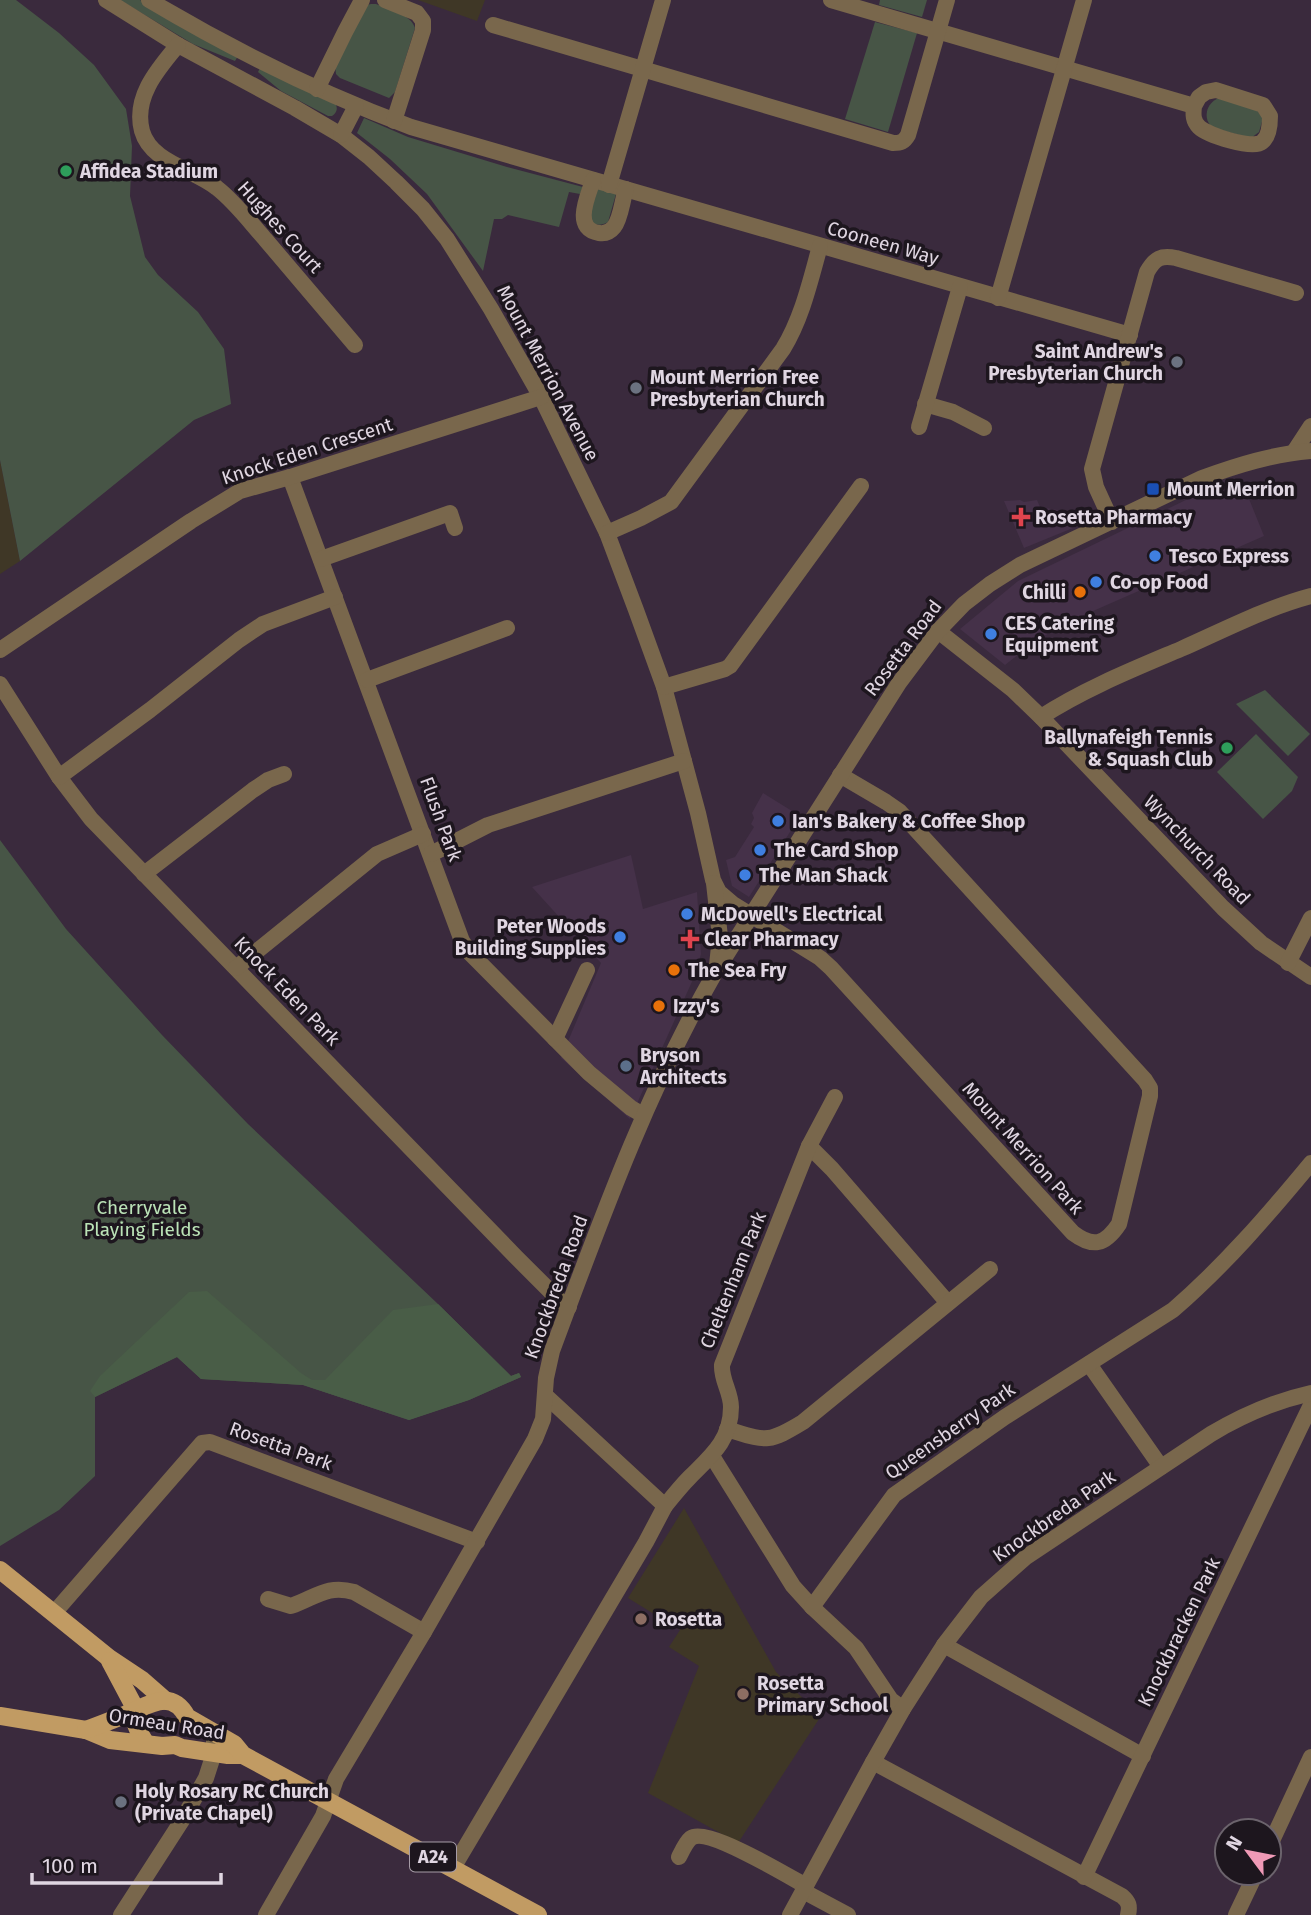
<svg xmlns="http://www.w3.org/2000/svg" width="1311" height="1915" font-family="'Fira Sans',sans-serif">
<rect width="100%" height="100%" fill="#3a2a3d"/>
<!-- built -->
<g fill="#453149">
<path d="M 1241,479 L 1264,536 L 1068,622 L 1034,642 L 1005,665 L 960,629 L 1018,581 L 1190,498 Z"/>
<path d="M 1020,500 L 1024,502 L 1037,500 L 1040,507 L 1086,515 L 1090,521 L 1024,548 L 1004,501 Z"/>
<path d="M 763,793 L 800,816 L 749,897 L 732,886 L 726,860 L 735,857 L 754,827 L 751,824 L 754,818 L 752,813 Z"/>
<path d="M 631,855 L 643,909 L 697,892 L 701,954 L 695,975 L 630,1119 L 561,1058 L 601,963 L 532,887 Z"/>
</g>
<!-- education -->
<g fill="#3f3726">
<path d="M 418,0 L 485,0 L 477,21 Z"/>
<path d="M 0,460 L 20,561 L 0,574 Z"/>
<path d="M 684,1508 L 776,1672 L 821,1716 L 738,1843 L 648,1793 L 699,1666 L 669,1647 L 680,1630 L 628,1598 Z"/>
</g>
<!-- green -->
<g fill="#475546">
<path d="M 0,0 L 16,0 L 59,33 L 94,65 L 126,109 L 132,146 L 130,196 L 145,257 L 158,275 L 198,312 L 224,349 L 231,404 L 194,420 L 20,561 L 0,460 Z"/>
<path d="M 120,0 L 140,0 L 198,35 L 238,56 L 235,61 L 193,44 Z"/>
<path d="M 880,0 L 927,0 L 922,17 L 879,5 Z"/>
<path d="M 371,4 L 376,4 C 389,10 411,14 415,28 L 395,92 L 389,98 L 340,78 L 336,74 L 335,65 L 367,5 Z"/>
<path d="M 875,22 L 917,33 L 888,132 L 845,119 Z"/>
<path d="M 260,68 L 334,101 C 338,107 338,112 332,116 L 328,116 L 281,91 L 258,72 Z"/>
<path d="M 1219,98 L 1256,109 L 1263,118 L 1259,132 L 1251,138 L 1213,128 C 1202,119 1206,103 1219,98 Z"/>
<path d="M 364,118 L 408,137 L 507,167 L 583,187 L 580,194 L 569,192 L 559,227 L 508,215 L 502,219 L 494,219 L 483,271 L 427,194 L 390,159 L 357,133 Z"/>
<path d="M 597,188 L 616,194 L 608,222 C 601,226 595,226 589,220 Z"/>
<path d="M 1265,690 L 1310,734 L 1288,756 L 1236,704 Z"/>
<path d="M 1256,734 L 1298,777 L 1292,791 L 1263,819 L 1217,772 Z"/>
<path d="M 0,840 L 66,929 L 162,1035 L 248,1124 L 438,1304 L 511,1376 L 519,1373 L 521,1377 L 469,1400 L 409,1420 L 303,1385 L 201,1379 L 177,1357 L 95,1397 L 95,1476 L 59,1510 L 0,1546 Z"/>
</g>
<!-- forest -->
<path fill="#495d47" d="M 207,1291 L 301,1373 L 312,1380 L 325,1380 L 393,1310 L 438,1304 L 511,1376 L 519,1373 L 521,1377 L 469,1400 L 409,1420 L 303,1385 L 201,1379 L 177,1357 L 95,1397 L 90,1391 L 100,1376 L 189,1292 Z"/>
<g fill="none" stroke-linecap="round" stroke-linejoin="round">
<!-- minor -->
<g stroke="#79674c" stroke-width="16">
<path d="M 106,0 L 178,45 L 295,108 L 341,135 L 369,157 L 396,182 L 423,209 L 447,239 L 491,309 L 541,397 L 607,533 L 636,610 L 664,687 L 698,813 L 713,880 L 719,892 L 733,904 L 820,958 L 831,968 L 1073,1233 C 1093,1248 1105,1245 1119,1224 L 1150,1096 L 1150,1088 L 1145,1080 L 899,811 L 886,802 L 840,775"/>
<path d="M 149,0 C 233,50 320,93 411,127 L 1130,335"/>
<path d="M 385,0 L 417,13 L 423,21 L 423,30 L 394,121"/>
<path d="M 831,0 L 1194,106 L 1199,97 L 1206,92 L 1216,90 L 1263,105 L 1270,116 C 1270,124 1269,137 1262,142 C 1253,150 1207,135 1199,127 C 1193,121 1193,115 1194,106"/>
<path d="M 493,25 L 893,143 C 901,143 904,142 908,135 L 947,0"/>
<path d="M 178,45 C 158,69 133,97 142,131 C 151,163 194,169 217,188 C 235,202 249,221 265,239 C 295,274 325,310 355,345"/>
<path d="M 317,89 L 345,32 L 362,0"/>
<path d="M 341,135 L 356,106"/>
<path d="M 593,180 C 588,196 572,229 599,233 C 605,234 610,232 614,227 C 621,218 622,201 626,189"/>
<path d="M 609,185 L 663,0"/>
<path d="M 998,298 L 1084,0"/>
<path d="M 925,404 L 953,412 L 984,428"/>
<path d="M 919,427 L 960,287"/>
<path d="M 1294,452 L 1311,426"/>
<path d="M 290,477 L 462,941 L 470,953 L 589,1073 L 631,1108 L 643,1115"/>
<path d="M 1112,522 L 1096,487 L 1092,469 L 1147,272 C 1155,258 1161,255 1176,258 L 1296,293"/>
<path d="M 607,533 L 641,518 L 671,502 L 783,349 C 802,318 810,282 820,246"/>
<path d="M 321,559 L 450,513 L 455,528"/>
<path d="M 938,631 L 1013,690 L 1041,717 L 1223,908 L 1261,943 L 1311,977"/>
<path d="M 0,650 L 191,521 L 240,491 L 290,477 L 541,397"/>
<path d="M 367,680 L 507,628"/>
<path d="M 0,684 L 59,777 L 91,819 L 516,1257 L 558,1299 L 569,1307"/>
<path d="M 664,687 L 725,669 L 730,666 L 861,486"/>
<path d="M 1041,717 C 1084,689 1134,669 1181,649 C 1224,630 1266,608 1311,596"/>
<path d="M 59,777 L 150,710 L 239,640 L 263,624 L 335,597"/>
<path d="M 431,854 L 488,825 L 684,761"/>
<path d="M 144,874 L 253,790 L 268,780 L 284,774"/>
<path d="M 714,883 L 720,937 L 717,965"/>
<path d="M 1288,963 L 1311,918"/>
<path d="M 236,968 L 377,854 L 423,834"/>
<path d="M 555,1039 L 587,970"/>
<path d="M 809,1146 L 832,1169 L 948,1303"/>
<path d="M 1089,1364 L 1161,1467"/>
<path d="M 727,1429 C 766,1441 767,1444 803,1422 L 990,1269"/>
<path d="M 712,1456 L 793,1586 L 812,1607 L 856,1648 L 891,1700 L 903,1709"/>
<path d="M 665,1506 C 673,1496 681,1486 690,1477 C 711,1456 731,1440 731,1407 C 731,1392 721,1380 722,1365 L 809,1146 L 835,1097"/>
<path d="M 268,1599 L 291,1606 C 315,1598 327,1584 354,1592 L 424,1632"/>
<path d="M 812,1607 L 894,1495 L 1005,1417 L 1173,1310 C 1224,1266 1268,1215 1311,1163"/>
<path d="M 54,1613 L 202,1443 L 210,1442 L 477,1542"/>
<path d="M 944,1645 L 1143,1756"/>
<path d="M 873,1762 L 1122,1896 C 1129,1902 1130,1906 1128,1915"/>
<path d="M 1269,1847 L 1311,1757"/>
<path d="M 679,1857 C 682,1851 686,1842 691,1838 C 707,1827 788,1876 806,1886"/>
<path d="M 453,1868 L 646,1542 L 665,1506 L 546,1396"/>
<path d="M 1084,1877 L 1311,1405"/>
<path d="M 803,1891 L 848,1915"/>
<path d="M 121,1915 L 181,1822 L 206,1778 L 217,1744 L 214,1742"/>
<path d="M 266,1915 L 323,1816 L 336,1779 L 424,1632 L 535,1439 L 543,1419 L 546,1378 L 552,1351 C 600,1222 647,1091 716,971 L 899,683 L 938,631 L 964,604 L 990,584 L 1020,565 L 1202,478 C 1238,465 1273,454 1311,451"/>
<path d="M 790,1915 L 873,1762 L 903,1709 L 944,1645 L 981,1597 L 1026,1557 L 1211,1434 C 1243,1415 1275,1401 1311,1393"/>
<path d="M 1236,1915 L 1256,1873"/>
</g>
<!-- major -->
<g stroke="#c19b63" stroke-width="18">
<path d="M 0,1570 L 109,1658 L 142,1680 L 166,1701"/>
<path d="M 110,1661 L 136,1710 L 135,1722 L 139,1732 L 146,1744"/>
<path d="M 0,1716 L 86,1730 L 110,1740 L 162,1746 L 175,1745 L 182,1748 L 228,1755 L 243,1755"/>
<path d="M 86,1730 C 102,1724 118,1718 134,1711 C 154,1702 173,1691 187,1717 L 234,1744 L 243,1755 L 538,1915"/>
</g>
</g>
<!-- markers -->
<g fill="#2e9e5b" stroke="#1d161e" stroke-width="2.5">
<circle cx="66" cy="171" r="7"/>
<circle cx="1227" cy="748" r="7"/>
</g>
<g fill="#6b7280" stroke="#1d161e" stroke-width="2.5">
<circle cx="1177" cy="362" r="7"/>
<circle cx="636" cy="388" r="7"/>
<circle cx="121" cy="1802" r="7"/>
</g>
<rect fill="#1a4fb4" stroke="#1d161e" stroke-width="2.5" x="1146" y="482" width="14" height="14" rx="3.5"/>
<g fill="#e0444e" stroke="#1d161e" stroke-width="2.5">
<path d="M1017.5 506.5h7v7h7v7h-7v7h-7v-7h-7v-7h7z"/>
<path d="M686.5 928.5h7v7h7v7h-7v7h-7v-7h-7v-7h7z"/>
</g>
<g fill="#3f7fe0" stroke="#1d161e" stroke-width="2.5">
<circle cx="1155" cy="556" r="7"/>
<circle cx="1096" cy="582" r="7"/>
<circle cx="991" cy="634" r="7"/>
<circle cx="778" cy="821" r="7"/>
<circle cx="760" cy="850" r="7"/>
<circle cx="745" cy="875" r="7"/>
<circle cx="687" cy="914" r="7"/>
<circle cx="620" cy="937" r="7"/>
</g>
<g fill="#e8710a" stroke="#1d161e" stroke-width="2.5">
<circle cx="1080" cy="592" r="7"/>
<circle cx="674" cy="970" r="7"/>
<circle cx="659" cy="1006" r="7"/>
</g>
<circle fill="#5c6f8a" stroke="#1d161e" stroke-width="2.5" cx="626" cy="1066" r="7"/>
<g fill="#8d6e63" stroke="#1d161e" stroke-width="2.5">
<circle cx="641" cy="1619" r="7"/>
<circle cx="743" cy="1694" r="7"/>
</g>
<g text-anchor="middle" dominant-baseline="central" stroke-width="7" stroke-linejoin="round" paint-order="stroke">
<!-- shield labels -->
<rect fill="#1d161e" stroke="#a69ca7" stroke-width="2" x="410" y="1842.5" width="46" height="29" rx="5"/>
<g font-size="18" font-weight="bold" fill="#e0d6e2">
<text x="433" y="1857">A24</text>
</g>
<!-- poi labels -->
<g font-size="19" font-weight="bold" fill="#e0d6e2" stroke="#1d161e" text-anchor="start">
<text x="80" y="171">Affidea Stadium</text>
<text x="1163" y="351" text-anchor="end">Saint Andrew's<tspan x="1163" dy="22">Presbyterian Church</tspan></text>
<text x="650" y="377">Mount Merrion Free<tspan x="650" dy="22">Presbyterian Church</tspan></text>
<text x="1167" y="489">Mount Merrion</text>
<text x="1035" y="517">Rosetta Pharmacy</text>
<text x="1169" y="556">Tesco Express</text>
<text x="1110" y="582">Co-op Food</text>
<text x="1066" y="592" text-anchor="end">Chilli</text>
<text x="1005" y="623">CES Catering<tspan x="1005" dy="22">Equipment</tspan></text>
<text x="1213" y="737" text-anchor="end">Ballynafeigh Tennis<tspan x="1213" dy="22">&amp; Squash Club</tspan></text>
<text x="792" y="821">Ian's Bakery &amp; Coffee Shop</text>
<text x="774" y="850">The Card Shop</text>
<text x="759" y="875">The Man Shack</text>
<text x="701" y="914">McDowell's Electrical</text>
<text x="606" y="926" text-anchor="end">Peter Woods<tspan x="606" dy="22">Building Supplies</tspan></text>
<text x="704" y="939">Clear Pharmacy</text>
<text x="688" y="970">The Sea Fry</text>
<text x="673" y="1006">Izzy's</text>
<text x="640" y="1055">Bryson<tspan x="640" dy="22">Architects</tspan></text>
<text x="655" y="1619">Rosetta</text>
<text x="757" y="1683">Rosetta<tspan x="757" dy="22">Primary School</tspan></text>
<text x="135" y="1791">Holy Rosary RC Church<tspan x="135" dy="22">(Private Chapel)</tspan></text>
</g>
<!-- street labels -->
<g font-size="19" fill="#e0d6e2" stroke="#1d161e">
<text transform="translate(280 227) rotate(48)">Hughes Court</text>
<text transform="translate(883 243) rotate(16)">Cooneen Way</text>
<text transform="translate(548 373) rotate(62)">Mount Merrion Avenue</text>
<text transform="translate(307 451) rotate(-18)">Knock Eden Crescent</text>
<text transform="translate(903 648) rotate(-53)">Rosetta Road</text>
<text transform="translate(441 819) rotate(70)">Flush Park</text>
<text transform="translate(1197 850) rotate(46)">Wynchurch Road</text>
<text transform="translate(287 991) rotate(46)">Knock Eden Park</text>
<text transform="translate(1023 1148) rotate(48)">Mount Merrion Park</text>
<text transform="translate(733 1280) rotate(-68)">Cheltenham Park</text>
<text transform="translate(556 1287) rotate(-70)">Knockbreda Road</text>
<text transform="translate(950 1431) rotate(-35)">Queensberry Park</text>
<text transform="translate(281 1446) rotate(20)">Rosetta Park</text>
<text transform="translate(1054 1516) rotate(-35)">Knockbreda Park</text>
<text transform="translate(1179 1632) rotate(-64)">Knockbracken Park</text>
<text transform="translate(167 1724) rotate(9)">Ormeau Road</text>
</g>
<!-- park labels -->
<g font-size="19" fill="#bbe3b7" stroke="#1d161e">
<text x="142" y="1207">Cherryvale<tspan x="142" dy="22">Playing Fields</tspan></text>
</g>
</g>
<!-- north arrow -->
<g transform="translate(1248 1852) rotate(302)"><circle r="33" fill="#1d161e" stroke="#6b636c" stroke-width="2"/>
<path d="M0-5L12 26L0 18L-12 26Z" fill="#f09ab7"/>
<text y="-10" font-size="19" font-weight="bold" text-anchor="middle" fill="#e0d6e2">N</text>
</g>
<!-- scale -->
<path d="M32 1873v10h189v-10" fill="none" stroke="#e0d6e2" stroke-width="3.5"/>
<text x="42" y="1873" font-size="21" fill="#e0d6e2" stroke="#1d161e" stroke-width="5" paint-order="stroke">100 m</text>
</svg>
